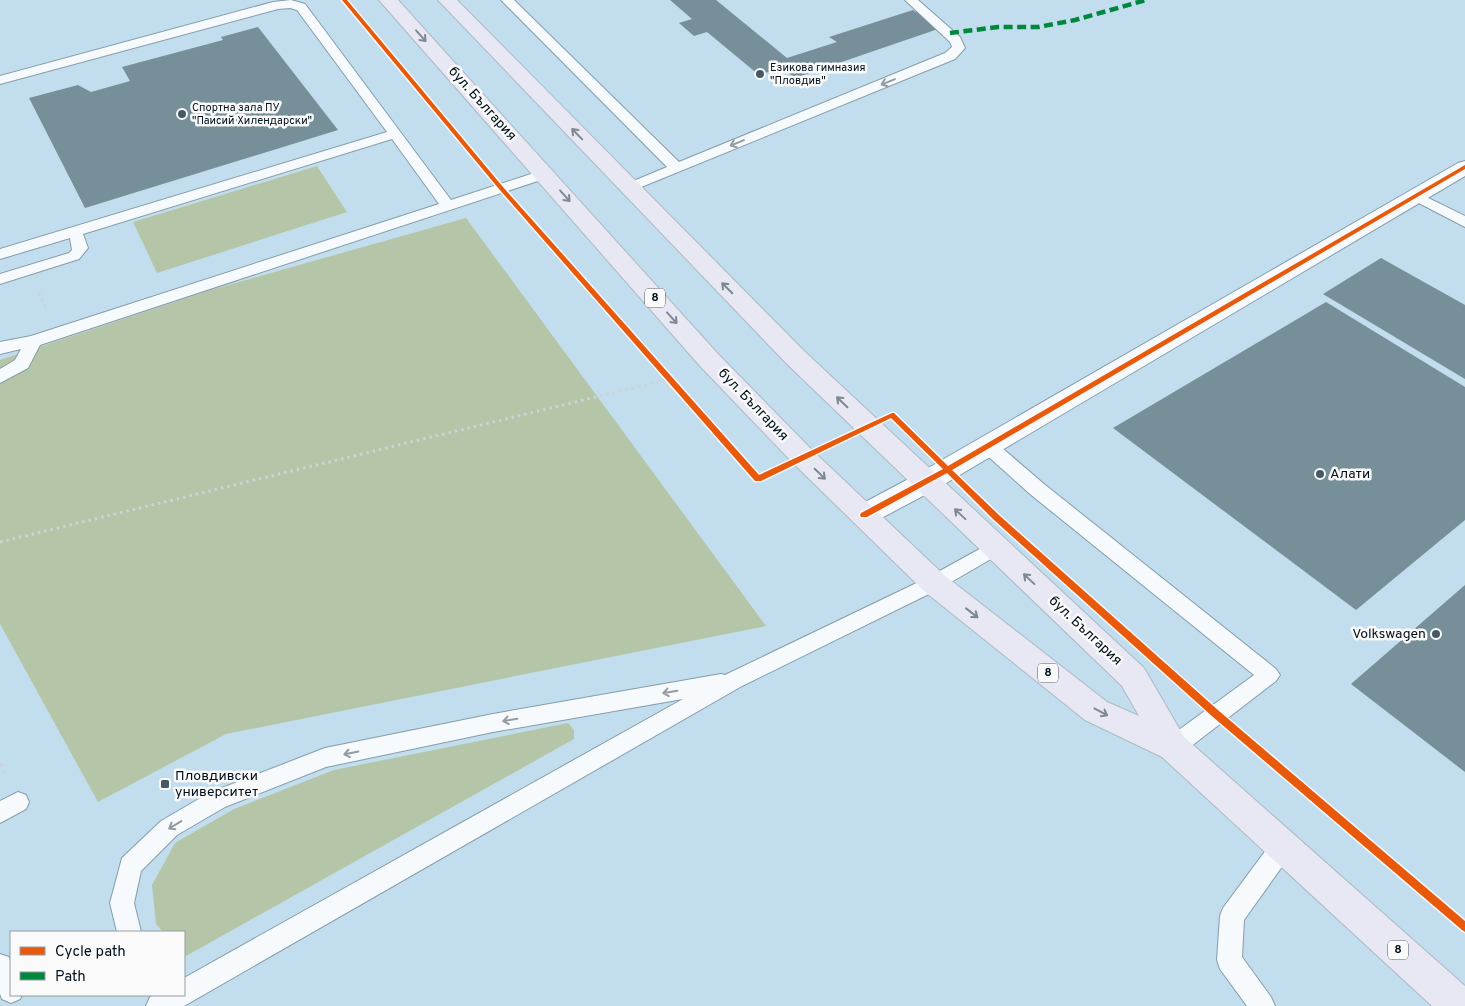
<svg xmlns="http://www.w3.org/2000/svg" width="1465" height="1006" font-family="Overpass,sans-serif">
<rect width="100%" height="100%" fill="#c2dded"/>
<!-- green -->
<g fill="#b5c6a8">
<path d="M 317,166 L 347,212 L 157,273 L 133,222 Z"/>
<path d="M 466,218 L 766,626 L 226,734 L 98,802 L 0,624 L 0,360 L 214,289 Z"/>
<path d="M 568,723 L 574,730 L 574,739 L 186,956 L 184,954 L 184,932 L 163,932 L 156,924 L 152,885 L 175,843 L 234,809 L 334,770 Z"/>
</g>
<!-- building -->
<g fill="#768f99">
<path d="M 670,0 L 716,0 L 787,58 L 837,42 L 829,37 L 913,10 L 941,28 L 795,78 L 781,68 L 759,75 L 707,32 L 694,36 L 679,23 L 692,19 Z"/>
<path d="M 258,27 L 338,130 L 85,208 L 29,98 L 78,85 L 91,92 L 130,81 L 122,67 L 223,40 L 221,37 Z"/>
<path d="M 1381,258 L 1465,305 L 1465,379 L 1323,294 Z"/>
<path d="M 1326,302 L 1465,387 L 1465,520 L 1356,610 L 1113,428 Z"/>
<path d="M 1465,585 L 1465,772 L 1351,684 Z"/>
</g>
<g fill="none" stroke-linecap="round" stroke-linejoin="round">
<defs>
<g id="service">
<path d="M 291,0 L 305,4 L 451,200 L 540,171 L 550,171 L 552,174 L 550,177 L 40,345 L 28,368 L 0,383 L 0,369 L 15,360 L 21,349 L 0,354 L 0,342 L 31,336 L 439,204 L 392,139 L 83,234 L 88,248 L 79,259 L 0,284 L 0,274 L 69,253 L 72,250 L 70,238 L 0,259 L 0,249 L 387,132 L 297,10 L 290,8 L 278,9 L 0,84 L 0,76 L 273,2 Z"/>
<path d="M 501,0 L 514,0 L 679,162 L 945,53 L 952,47 L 950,42 L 905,0 L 918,0 L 960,37 L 965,48 L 955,59 L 629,192 L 624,191 L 622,188 L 624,185 L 667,167 Z"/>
<path d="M 1416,192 L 1465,216 L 1465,227 L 1411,199 L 1409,196 L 1411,193 Z"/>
<path d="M 988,440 L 994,441 L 1044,484 L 1276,669 L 1280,675 L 1276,681 L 1181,754 L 1173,757 L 1165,754 L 1162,747 L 1165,740 L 1254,675 L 1030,494 L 982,451 L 979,446 L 982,441 Z"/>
<path d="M 996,540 L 1003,542 L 1006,547 L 1003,552 L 941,588 L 742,686 L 184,1006 L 146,1006 L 150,997 L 154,995 L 184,995 L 184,978 L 683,699 L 493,732 L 326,767 L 225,807 L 177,835 L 141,871 L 134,903 L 141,932 L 117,932 L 110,903 L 122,858 L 161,821 L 209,793 L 325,748 L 493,714 L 721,674 L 725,675 L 927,578 Z"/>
<path d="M 18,792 L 26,795 L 29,802 L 26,809 L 0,823 L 0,801 Z"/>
<path d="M 1283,835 L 1291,838 L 1295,846 L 1291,854 L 1244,920 L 1242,957 L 1271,997 L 1275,1006 L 1247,1006 L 1220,969 L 1217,960 L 1220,916 L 1223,908 L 1275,838 Z"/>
<path d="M 0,954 L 9,957 L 11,963 L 11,995 L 22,995 L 20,999 L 11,1003 L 2,999 L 0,994 Z"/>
</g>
<path id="minor" d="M 1465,161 L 1465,176 L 936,489 L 874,522 L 864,525 L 854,522 L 850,515 L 854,508 L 916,475 L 1458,163 Z"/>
<path id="primary" d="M 379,0 L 398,0 L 718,354 L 812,450 L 944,575 L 1107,702 L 1139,716 L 1122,686 L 786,363 L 438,0 L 457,0 L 804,351 L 1144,668 L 1184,737 L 1465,986 L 1465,1006 L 1432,1006 L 1162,757 L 1085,720 L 924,591 L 794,464 L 700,366 Z"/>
</defs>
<!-- service casing -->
<use href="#service" stroke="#859daa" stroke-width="2"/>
<!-- minor casing -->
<use href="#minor" stroke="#859daa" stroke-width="2"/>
<!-- primary casing -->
<use href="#primary" stroke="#adbac2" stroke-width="2"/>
<!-- path-far1 -->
<g stroke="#cbd4d9" stroke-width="3" stroke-dasharray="2.5 4" stroke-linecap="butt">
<path d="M 39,293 L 47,310"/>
<path d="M 0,542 L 670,379"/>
</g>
<!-- path -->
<path stroke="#cbd4d9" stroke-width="4" stroke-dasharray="3 4.5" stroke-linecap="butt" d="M 0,764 L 6,777"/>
<!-- service -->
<use href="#service" fill="#f6fafc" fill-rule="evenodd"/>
<!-- minor -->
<use href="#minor" fill="#f6fafc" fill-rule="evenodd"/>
<!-- primary -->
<use href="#primary" fill="#e7e8f3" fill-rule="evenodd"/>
<!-- quiet -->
<path stroke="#00873e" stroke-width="4.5" stroke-dasharray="9 4.5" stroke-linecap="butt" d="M 950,33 L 998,27 L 1038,27 L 1075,20 L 1146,0"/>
<defs>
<path id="cycleway" d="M 342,0 L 347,0 L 503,187 L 759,475 L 892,413 L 894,413 L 948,466 L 1465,165 L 1465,169 L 952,470 L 1000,516 L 1219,711 L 1465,921 L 1465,932 L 1462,930 L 1213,717 L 994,520 L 947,473 L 867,517 L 861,517 L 860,515 L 861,513 L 943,469 L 891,418 L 761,481 L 755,481 L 499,189 Z"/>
</defs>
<!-- cycleway casing -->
<use href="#cycleway" stroke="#fafafa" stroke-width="3"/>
<!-- cycleway -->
<use href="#cycleway" fill="#e8590c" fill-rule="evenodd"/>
</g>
<!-- one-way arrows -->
<defs><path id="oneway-shaft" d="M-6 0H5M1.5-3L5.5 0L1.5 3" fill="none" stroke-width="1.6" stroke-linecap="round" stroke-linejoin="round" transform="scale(1.25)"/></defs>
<g stroke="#7f8792">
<use href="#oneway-shaft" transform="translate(421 36) rotate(48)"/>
<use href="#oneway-shaft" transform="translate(577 134) rotate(-134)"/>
<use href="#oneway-shaft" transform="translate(565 196) rotate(48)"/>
<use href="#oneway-shaft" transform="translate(727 288) rotate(-135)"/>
<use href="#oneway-shaft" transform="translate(672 318) rotate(48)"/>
<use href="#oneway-shaft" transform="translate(842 402) rotate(-136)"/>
<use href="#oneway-shaft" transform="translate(820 474) rotate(44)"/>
<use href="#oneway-shaft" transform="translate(960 514) rotate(-137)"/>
<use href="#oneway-shaft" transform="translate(1029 579) rotate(-137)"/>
<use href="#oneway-shaft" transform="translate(972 613) rotate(38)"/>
<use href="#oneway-shaft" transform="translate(1101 712) rotate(28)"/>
</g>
<g stroke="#949ca2">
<use href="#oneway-shaft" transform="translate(888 82) rotate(158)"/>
<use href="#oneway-shaft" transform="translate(737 143) rotate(158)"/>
<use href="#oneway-shaft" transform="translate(670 692) rotate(170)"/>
<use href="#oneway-shaft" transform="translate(510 720) rotate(170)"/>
<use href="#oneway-shaft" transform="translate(351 753) rotate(168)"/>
<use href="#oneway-shaft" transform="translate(175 825) rotate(149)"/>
</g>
<!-- markers -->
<g fill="#445865" stroke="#fafafa" stroke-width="2">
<circle cx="760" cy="74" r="5"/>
<circle cx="182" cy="114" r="5"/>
<circle cx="1320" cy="474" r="5"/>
<circle cx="1436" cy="634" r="5"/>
<rect x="160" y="779" width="10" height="10" rx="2.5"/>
</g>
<g text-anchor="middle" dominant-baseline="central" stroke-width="5" stroke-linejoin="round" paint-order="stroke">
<!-- far-poi labels -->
<g font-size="11" fill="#00101c" stroke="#fafafa" text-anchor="start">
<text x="770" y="68">Езикова гимназия<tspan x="770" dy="13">"Пловдив"</tspan></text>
<text x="192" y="108">Спортна зала ПУ<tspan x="192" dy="13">"Паисий Хилендарски"</tspan></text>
</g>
<!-- shield labels -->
<g fill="#fafafa" stroke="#4b565f" stroke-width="1">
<rect x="645" y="288.5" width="20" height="19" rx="4"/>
<rect x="1038" y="663.5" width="20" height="19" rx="4"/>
<rect x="1388" y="940.5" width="20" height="19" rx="4"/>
</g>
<g font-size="12" font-weight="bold" fill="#00101c">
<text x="655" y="298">8</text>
<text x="1048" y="673">8</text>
<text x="1398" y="950">8</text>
</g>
<!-- street labels -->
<g font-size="14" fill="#00101c" stroke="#fafafa">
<text transform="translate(482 104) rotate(48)">бул. България</text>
<text transform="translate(753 405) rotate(46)">бул. България</text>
<text transform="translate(1085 631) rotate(43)">бул. България</text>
</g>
<!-- poi labels -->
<g font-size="14" fill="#00101c" stroke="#fafafa" text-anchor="start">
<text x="1330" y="474">Алати</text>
<text x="1426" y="634" text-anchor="end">Volkswagen</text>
<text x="175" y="776">Пловдивски<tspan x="175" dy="16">университет</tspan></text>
</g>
</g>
<!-- legend -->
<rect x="10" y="931" width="175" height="65" fill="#fafafa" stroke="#969ca1"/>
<rect x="20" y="947" width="25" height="8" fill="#e8590c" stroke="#969ca1"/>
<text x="55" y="956" font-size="15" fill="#00101c">Cycle path</text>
<rect x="20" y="972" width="25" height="8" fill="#00873e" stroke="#969ca1"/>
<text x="55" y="981" font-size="15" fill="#00101c">Path</text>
</svg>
